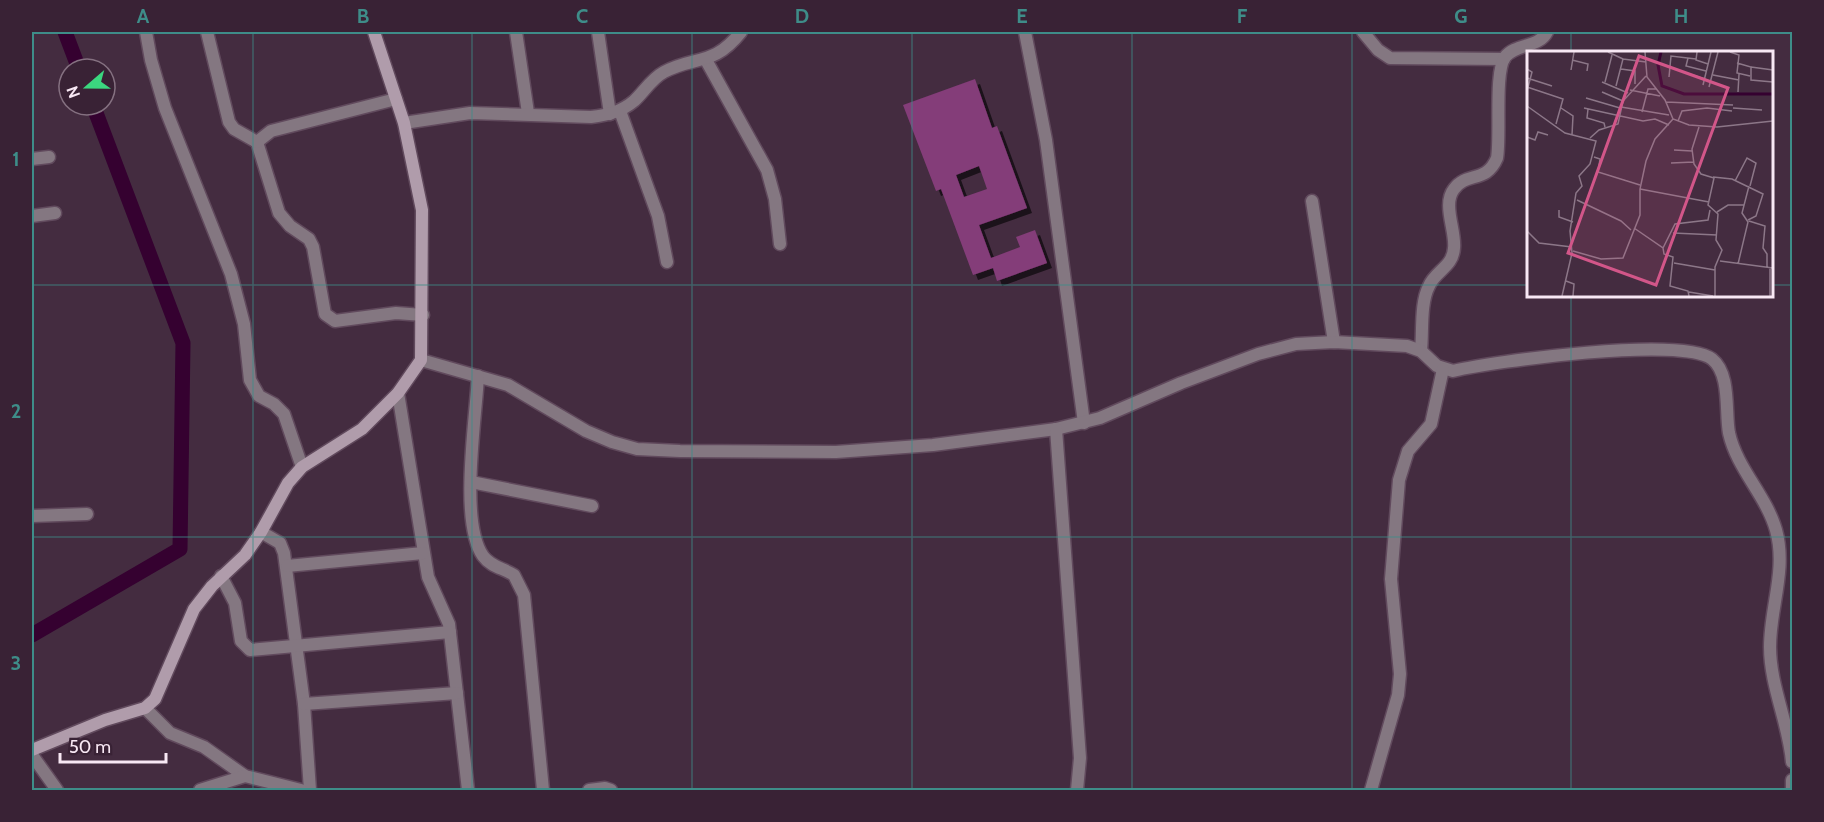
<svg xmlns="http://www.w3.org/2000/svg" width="1824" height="822" font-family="Cabin,sans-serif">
<defs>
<filter id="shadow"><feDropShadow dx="5" dy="5" stdDeviation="0" flood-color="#0009"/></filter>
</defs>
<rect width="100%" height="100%" fill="#442c40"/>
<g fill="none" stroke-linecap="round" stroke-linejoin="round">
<!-- canal -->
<g stroke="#350130" stroke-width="15">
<path d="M 65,32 L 79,69"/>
<path d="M 32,635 L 180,549 L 183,343 L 93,105"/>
</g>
</g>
<!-- building -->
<path fill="#843c79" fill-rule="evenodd" filter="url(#shadow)" d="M 975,79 L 992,128 L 997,126 L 1027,208 L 979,225 L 991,258 L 1020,247 L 1016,237 L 1035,230 L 1047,263 L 997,281 L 993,268 L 973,275 L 941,189 L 936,191 L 903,105 ZM 979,166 L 987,189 L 964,197 L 956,175 Z"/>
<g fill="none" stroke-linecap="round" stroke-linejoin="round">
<defs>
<g id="street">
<path d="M 146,32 L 151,60 L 165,108 L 231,274 L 244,324 L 250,380 L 259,396 L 274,404 L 284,414 L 302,467"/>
<path d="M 207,32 L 229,122 L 234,129 L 257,142 L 279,213 L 290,226 L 309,239 L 313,247 L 325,314 L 335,321 L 396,313 L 423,315"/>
<path d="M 516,32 L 528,113"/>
<path d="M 598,32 L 610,114"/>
<path d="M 1025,32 L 1046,140 L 1084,423"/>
<path d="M 1363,32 L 1378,50 L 1390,58 L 1504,59"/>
<path d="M 706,60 L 767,170 L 775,199 L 780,244"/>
<path d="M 620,111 L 658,216 L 667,262"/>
<path d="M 404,123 L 470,113 L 591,117 C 607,115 621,112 634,101 C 644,92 651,79 664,72 C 696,55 713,67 741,32"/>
<path d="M 257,142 L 271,131 L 396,99"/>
<path d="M 32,159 L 49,157"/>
<path d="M 1312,201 L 1334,342"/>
<path d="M 32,216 L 55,213"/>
<path d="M 1421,351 C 1423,331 1420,303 1429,286 C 1435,271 1453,267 1454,248 C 1456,231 1442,204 1454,189 C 1467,171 1486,184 1497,158 C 1501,136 1494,72 1505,57 C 1516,43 1539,48 1547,32"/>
<path d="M 421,360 L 508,385 L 586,431 L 612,442 L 637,449 L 680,451 L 836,452 L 933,445 L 1056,429 L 1100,418 L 1181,383 L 1258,354 L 1296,344 L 1334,342 L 1407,346 L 1421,351 L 1437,366 L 1453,371 C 1495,361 1682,336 1712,359 C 1731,374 1725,412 1729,433 C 1737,469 1766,495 1776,530 C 1787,570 1770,607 1770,647 C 1770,686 1789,724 1792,762"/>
<path d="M 478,376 C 476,418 459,522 483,556 C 491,567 503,568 514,575 L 524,595 L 543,790"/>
<path d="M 398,393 L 428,577 L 449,624 L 468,790"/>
<path d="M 1056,429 L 1080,758 L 1077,790"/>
<path d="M 471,482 L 592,506"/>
<path d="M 32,516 L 87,514"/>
<path d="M 261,532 L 280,543 L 284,553 L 304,704 L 310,790"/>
<path d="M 287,566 L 423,553"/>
<path d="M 221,576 L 235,603 L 241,641 L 250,650 L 450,632"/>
<path d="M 304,704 L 457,693"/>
<path d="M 145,708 L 170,733 L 204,747 L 245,776 L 301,790"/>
<path d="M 32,755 L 57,790"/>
<path d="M 200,790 L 245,776"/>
<path d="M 589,790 L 605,788 L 611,790"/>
<path d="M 1371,790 L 1398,695 L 1400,674 L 1391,579 L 1399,480 L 1408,451 L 1431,424 L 1443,369"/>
<path d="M 1792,790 L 1792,780"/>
</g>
<path id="secondary" d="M 32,750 L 105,720 L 145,708 L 155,699 L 194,609 L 212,586 L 245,555 L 261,532 L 288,483 L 302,467 L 362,429 L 398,393 L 421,360 L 422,210 L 404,123 L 374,32"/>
</defs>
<!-- street casing -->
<use href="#street" stroke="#614a5d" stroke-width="15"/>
<!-- secondary casing -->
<use href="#secondary" stroke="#614a5d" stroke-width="15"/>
<!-- street -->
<use href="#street" stroke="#847781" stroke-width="12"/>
<!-- secondary -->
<use href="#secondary" stroke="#b09cab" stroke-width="12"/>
</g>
<!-- grid -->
<path fill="none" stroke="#3e8d89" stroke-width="1.5" stroke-opacity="0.55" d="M 253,32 L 253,790M 472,32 L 472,790M 692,32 L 692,790M 912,32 L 912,790M 1132,32 L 1132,790M 1352,32 L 1352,790M 1571,32 L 1571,52M 32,285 L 1528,285M 1772,285 L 1792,285M 1571,296 L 1571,790M 32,537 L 1792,537"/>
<!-- overview -->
<g transform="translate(1527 51)">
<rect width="246" height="246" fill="#442c40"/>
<path fill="none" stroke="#350130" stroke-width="3" d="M 134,1 L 131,14 L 135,35 L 157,43 L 246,43"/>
<path fill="none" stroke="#8c7788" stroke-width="1.5" d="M 81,1 L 96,8 L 89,35M 118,1 L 120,26 L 138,49 L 146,68 L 162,74 L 190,76 L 246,70M 170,1 L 169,9 L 181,13M 203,1 L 212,4 L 210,22 L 223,25M 161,7 L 159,15 L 179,20M 96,8 L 119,11M 45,9 L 61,13 L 60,20M 210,12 L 224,16 L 224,29 L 246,31M 224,16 L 246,19M 0,18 L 5,21 L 0,40M 94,18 L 108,20 L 108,33M 44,19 L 47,1M 156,21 L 178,28M 186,24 L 212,29M 142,26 L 144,5 L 169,8M 0,27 L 25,35M 75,31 L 101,42M 78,31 L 85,4M 176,34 L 184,1M 0,36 L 36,48 L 29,73M 182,36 L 191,1M 103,39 L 133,45M 75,41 L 96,50M 211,41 L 212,23M 59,47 L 93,57M 139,51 L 206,54M 0,55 L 38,82 L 69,90 L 63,113 L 52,125 L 55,135 L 49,142 L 43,180 L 45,202 L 35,245M 94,56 L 142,64M 34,57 L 46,65 L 45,84M 57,57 L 116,70 L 128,68 L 142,74M 206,57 L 235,59M 61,58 L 60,67 L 77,72 L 78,76M 115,61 L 121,38 L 130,38M 151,70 L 155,60 L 180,57 L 205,60M 172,76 L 165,98 L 167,113 L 174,123 L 187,127 L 181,154 L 191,163 L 189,189 L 195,199 L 188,216 L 188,245M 0,86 L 8,89 L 11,81 L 21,84M 63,87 L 72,79 L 91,73 L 96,50 L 119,25M 147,99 L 165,100M 67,106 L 73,108 L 71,121 L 113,134M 144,112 L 167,111M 186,126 L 205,128 L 236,143 L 229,165 L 221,169M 208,130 L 220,107 L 229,112 L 223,135M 113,138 L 182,151M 50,149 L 94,170 L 104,179M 32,159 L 32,166 L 46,171M 190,161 L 201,154 L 217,154M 222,170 L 238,175 L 236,197 L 240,203 L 240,216M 107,177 L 136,197 L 137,203 L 146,206 L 143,235 L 161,240 L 162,245M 0,180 L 12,192 L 45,196M 146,182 L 190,184M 136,197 L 148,173 L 181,169 L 183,159M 46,200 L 74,208 L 96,207 L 113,164 L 113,138 L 119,110 L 128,88 L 146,68M 193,210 L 246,217M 147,212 L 188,219M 211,213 L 221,171 L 215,162 L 222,135M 243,217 L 243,245M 39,230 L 47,233 L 46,245M 162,241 L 186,245"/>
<path fill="#d25689" fill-opacity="0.15" stroke="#d25689" stroke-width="3" d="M 112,5 L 201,37 L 129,234 L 41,202 Z"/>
<rect width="246" height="246" fill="none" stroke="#f8e8f4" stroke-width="3"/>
</g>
<!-- border -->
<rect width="1824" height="822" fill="none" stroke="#392235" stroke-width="66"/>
<!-- north arrow -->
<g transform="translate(87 87) rotate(250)"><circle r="28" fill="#392235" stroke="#857181" stroke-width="1.5"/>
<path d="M0-4.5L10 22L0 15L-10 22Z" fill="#3bd77f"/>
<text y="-9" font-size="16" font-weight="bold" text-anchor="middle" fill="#f8e8f4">N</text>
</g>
<!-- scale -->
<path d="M60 753v9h106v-9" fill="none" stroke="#f8e8f4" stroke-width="3"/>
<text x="69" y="753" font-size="18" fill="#f8e8f4" stroke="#392235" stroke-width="4.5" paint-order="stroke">50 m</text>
<rect x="33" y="33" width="1758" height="756" fill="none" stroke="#3e8d89" stroke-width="2"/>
<g font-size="20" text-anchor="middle" font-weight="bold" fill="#3e8d89">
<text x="143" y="23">A</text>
<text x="363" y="23">B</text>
<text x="582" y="23">C</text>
<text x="802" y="23">D</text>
<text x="1022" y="23">E</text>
<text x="1242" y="23">F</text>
<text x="1461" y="23">G</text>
<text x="1681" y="23">H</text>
<text x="16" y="166">1</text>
<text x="16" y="418">2</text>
<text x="16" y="670">3</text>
</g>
</svg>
